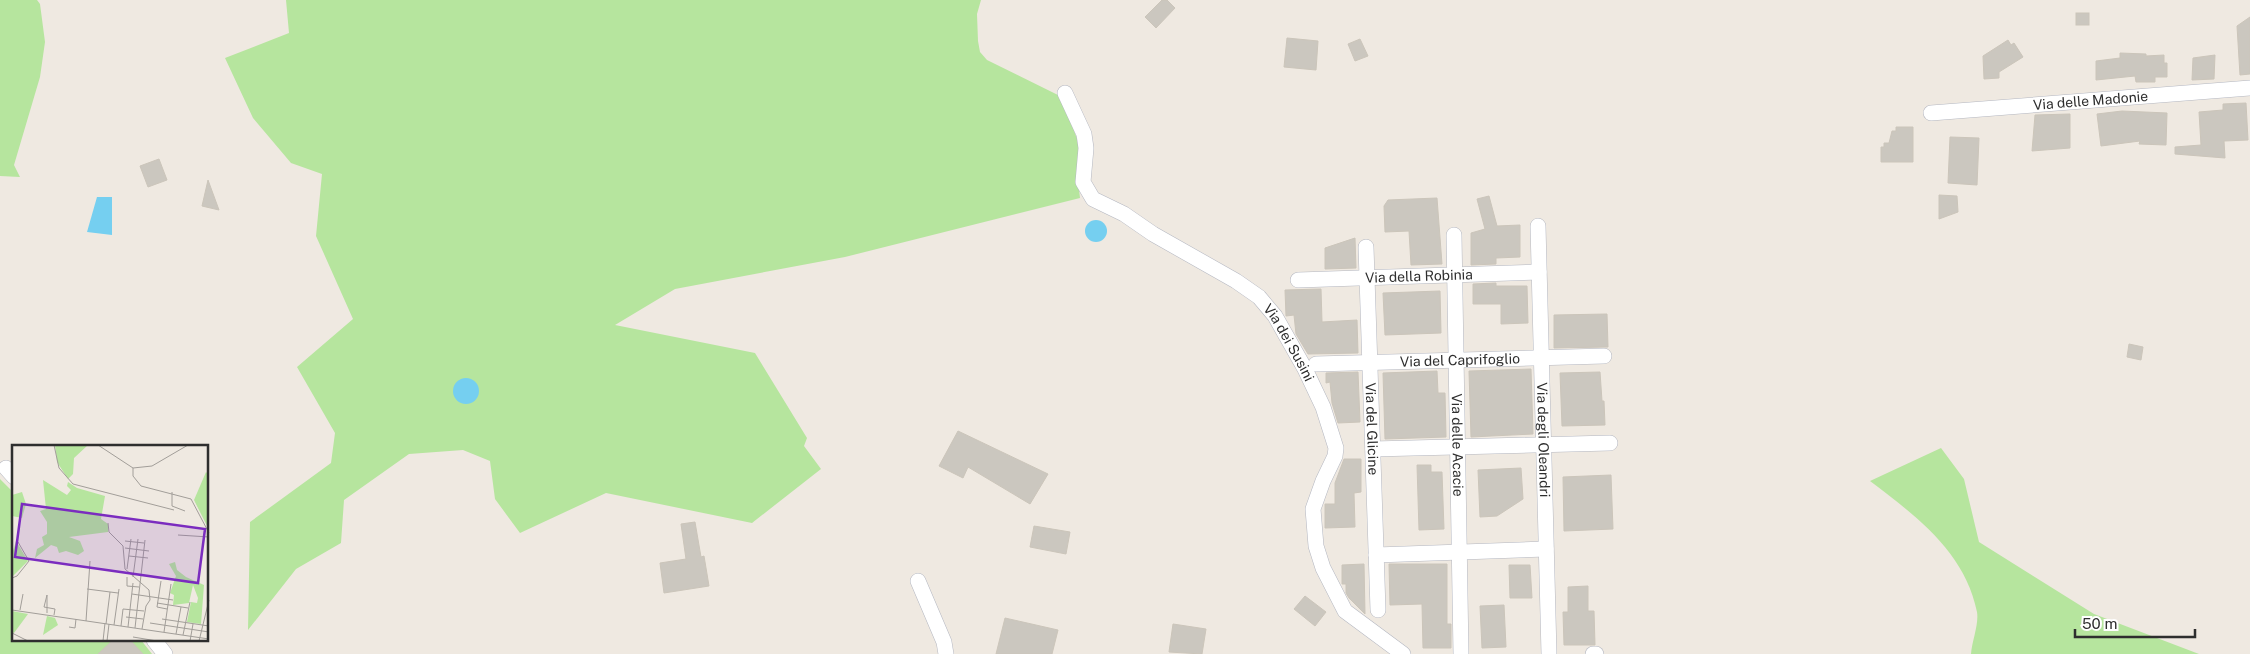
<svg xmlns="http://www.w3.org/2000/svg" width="2250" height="654" font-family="'Public Sans',sans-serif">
<rect width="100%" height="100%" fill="#efe9e1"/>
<!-- green -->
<g fill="#b6e59e">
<path d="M 0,0 L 37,0 L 40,4 L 45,42 L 40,77 L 14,165 L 20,177 L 0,176 Z"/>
<path d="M 286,0 L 981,0 L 977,14 L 978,41 L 980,52 L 987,60 L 1062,97 L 1081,150 L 1078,182 L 1080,198 L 845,257 L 675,289 L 615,325 L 755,353 L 807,438 L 804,446 L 821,469 L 752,523 L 606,493 L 520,533 L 495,499 L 490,461 L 463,450 L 409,454 L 344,500 L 341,543 L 296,569 L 248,630 L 250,522 L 331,463 L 335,433 L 297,367 L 353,319 L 316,236 L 322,174 L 291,163 L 253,118 L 225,58 L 289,33 Z"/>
<path d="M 1941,448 L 1964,479 L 1979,542 L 2094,614 L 2199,654 L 1971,654 C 1972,641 1979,624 1977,612 C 1965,552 1916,516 1870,481 Z"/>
<path d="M 0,479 L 14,493 L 14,640 L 141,640 L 152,654 L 0,654 Z"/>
</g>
<!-- water -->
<g fill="#75cff0">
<path d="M 97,197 L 112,197 L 112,235 L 87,232 Z"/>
<circle cx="1096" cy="231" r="11"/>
<circle cx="466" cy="391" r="13"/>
</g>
<!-- building -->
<g fill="#cbc7bf" stroke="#cbc5ba">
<path d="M 1162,0 L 1167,0 L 1175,8 L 1156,28 L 1145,17 Z"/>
<rect x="2076" y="13" width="13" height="12"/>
<path d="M 2250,17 L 2250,74 L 2240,75 L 2237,26 Z"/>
<path d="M 1287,38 L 1318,41 L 1316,70 L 1284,67 Z"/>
<path d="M 1360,39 L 1368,56 L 1355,61 L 1348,44 Z"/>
<path d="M 2008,40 L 2011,45 L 2014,43 L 2023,57 L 1999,72 L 1999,78 L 1984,79 L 1983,56 Z"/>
<path d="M 2120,53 L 2146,54 L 2146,56 L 2164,55 L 2164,63 L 2167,63 L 2167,77 L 2155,77 L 2155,82 L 2136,82 L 2135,76 L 2096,80 L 2096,61 L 2120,58 Z"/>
<path d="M 2215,55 L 2214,79 L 2192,80 L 2193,58 Z"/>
<path d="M 2246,103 L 2248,140 L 2224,141 L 2225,158 L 2175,154 L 2175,147 L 2201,145 L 2199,112 L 2223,110 L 2223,104 Z"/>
<path d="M 2122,111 L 2167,113 L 2166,145 L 2139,144 L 2140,141 L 2101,146 L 2097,114 Z"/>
<path d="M 2070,114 L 2070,148 L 2032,151 L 2035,115 Z"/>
<path d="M 1896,127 L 1913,127 L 1913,162 L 1881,162 L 1881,147 L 1884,147 L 1884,143 L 1889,143 L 1892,131 L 1896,131 Z"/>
<path d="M 1950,137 L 1979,138 L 1977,185 L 1948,183 Z"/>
<path d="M 159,159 L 167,180 L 148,187 L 140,166 Z"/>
<path d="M 208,180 L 219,210 L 202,206 Z"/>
<path d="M 1939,195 L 1957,196 L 1958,212 L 1939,219 Z"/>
<path d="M 1489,196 L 1497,226 L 1520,225 L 1520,257 L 1496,258 L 1496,264 L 1471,265 L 1471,233 L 1485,229 L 1477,199 Z"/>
<path d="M 1437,198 L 1442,264 L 1411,265 L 1409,231 L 1385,232 L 1384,206 L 1388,200 Z"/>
<path d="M 1355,238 L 1356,268 L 1325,269 L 1325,248 Z"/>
<path d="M 1496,283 L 1496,286 L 1527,286 L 1528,323 L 1501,324 L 1501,304 L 1473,304 L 1473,284 Z"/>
<path d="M 1321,289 L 1322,322 L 1357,320 L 1358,353 L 1308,354 L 1296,334 L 1294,315 L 1286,316 L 1285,290 Z"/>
<path d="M 1440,291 L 1441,333 L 1385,335 L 1383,293 Z"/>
<path d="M 1607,314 L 1608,347 L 1554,348 L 1554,315 Z"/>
<path d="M 2129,344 L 2143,347 L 2141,360 L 2127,357 Z"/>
<path d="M 1531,369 L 1533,434 L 1471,437 L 1469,371 Z"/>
<path d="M 1437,371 L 1438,393 L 1445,393 L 1446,437 L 1385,439 L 1383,373 Z"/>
<path d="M 1358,372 L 1360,422 L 1338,423 L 1332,403 L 1330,382 L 1326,383 L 1326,373 Z"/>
<path d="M 1600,372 L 1602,401 L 1604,401 L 1605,425 L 1562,426 L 1560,373 Z"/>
<path d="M 958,431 L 1048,474 L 1030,504 L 968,467 L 963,478 L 939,466 Z"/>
<path d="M 1344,459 L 1361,459 L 1361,492 L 1354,493 L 1355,527 L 1325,528 L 1325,504 L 1335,504 L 1335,483 Z"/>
<path d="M 1417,465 L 1431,465 L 1431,472 L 1442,472 L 1444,529 L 1419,530 Z"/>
<path d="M 1521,468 L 1523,499 L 1497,516 L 1480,517 L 1478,470 Z"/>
<path d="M 1611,475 L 1613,529 L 1564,531 L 1563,477 Z"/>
<path d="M 695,522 L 701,557 L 704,556 L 709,586 L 664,593 L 660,563 L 686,559 L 681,524 Z"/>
<path d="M 1034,526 L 1070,532 L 1066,554 L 1030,547 Z"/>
<path d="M 1364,564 L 1365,614 L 1349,598 L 1346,593 L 1346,584 L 1342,584 L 1342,565 Z"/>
<path d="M 1389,564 L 1447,564 L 1447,624 L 1451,624 L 1451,648 L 1423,648 L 1422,604 L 1390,605 Z"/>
<path d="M 1509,565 L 1530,565 L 1532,598 L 1510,598 Z"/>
<path d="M 1588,586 L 1588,611 L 1594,611 L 1595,645 L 1564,645 L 1563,612 L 1568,612 L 1568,587 Z"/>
<path d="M 1305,596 L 1326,612 L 1315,626 L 1294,609 Z"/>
<path d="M 1504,605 L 1506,647 L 1482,648 L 1480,606 Z"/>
<path d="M 1005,618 L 1058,630 L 1052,654 L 996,654 Z"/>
<path d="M 1173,624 L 1206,629 L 1202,654 L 1169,652 Z"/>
<path d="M 113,640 L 130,640 L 143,654 L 98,654 Z"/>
</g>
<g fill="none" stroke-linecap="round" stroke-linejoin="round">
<defs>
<g id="minor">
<path id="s1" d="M 1065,93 L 1084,134 L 1086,148 L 1083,182 L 1093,199 L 1124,214 L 1153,234 L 1236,281 L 1259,297 L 1275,316 L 1305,369 L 1323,407 L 1336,448 L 1335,456 L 1323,481 L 1313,509 L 1316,546 L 1323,568 L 1345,611 L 1403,654"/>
<path id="s2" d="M 1931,113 L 2250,88"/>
<path id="s3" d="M 1538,226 L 1549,654"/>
<path id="s4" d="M 1454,235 L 1461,654"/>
<path id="s5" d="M 1366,247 L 1378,610"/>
<path id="s6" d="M 1298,280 L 1539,272"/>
<path id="s7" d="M 1316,364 L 1604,356"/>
<path d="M 1373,449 L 1610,443"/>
<path d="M 6,468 L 14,477"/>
<path d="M 1376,555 L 1546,549"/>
<path d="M 918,581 L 944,642 L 946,654"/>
<path d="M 154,640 L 165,654"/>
<path d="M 1593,654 L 1596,654"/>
</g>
</defs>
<!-- minor casing -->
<use href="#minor" stroke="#b4b7c1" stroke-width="16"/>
<!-- minor -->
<use href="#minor" stroke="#fff" stroke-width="15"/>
</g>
<g text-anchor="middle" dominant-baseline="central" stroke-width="4.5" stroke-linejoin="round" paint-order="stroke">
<!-- street labels -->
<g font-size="14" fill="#2e2e2e" stroke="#fff">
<text stroke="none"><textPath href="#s2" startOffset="160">Via delle Madonie</textPath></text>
<text stroke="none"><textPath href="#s6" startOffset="121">Via della Robinia</textPath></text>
<text stroke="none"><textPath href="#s1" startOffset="361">Via dei Susini</textPath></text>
<text stroke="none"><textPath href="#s7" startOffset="144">Via del Caprifoglio</textPath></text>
<text stroke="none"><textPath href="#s5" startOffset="182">Via del Glicine</textPath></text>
<text stroke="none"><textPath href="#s3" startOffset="214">Via degli Oleandri</textPath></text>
<text stroke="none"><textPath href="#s4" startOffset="210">Via delle Acacie</textPath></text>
</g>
</g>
<!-- overview -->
<g transform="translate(12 445)">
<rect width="196" height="196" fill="#efe9e1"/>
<path d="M 43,0 L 76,0 L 62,13 L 61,29 L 56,34 L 45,17 ZM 194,27 L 197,30 L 195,81 L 182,55 ZM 31,35 L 55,50 L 59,45 L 55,41 L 56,37 L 65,43 L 93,51 L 89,74 L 96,79 L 96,87 L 57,92 L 68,96 L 72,106 L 66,110 L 54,106 L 47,108 L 45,102 L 39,100 L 23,113 L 25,104 L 32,100 L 30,92 L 35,89 L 35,77 L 28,66 L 34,64 ZM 10,47 L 14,59 L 10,73 L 0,71 L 0,50 ZM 4,96 L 16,116 L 0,132 L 0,109 ZM 163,117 L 165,125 L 174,132 L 192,140 L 189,179 L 175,177 L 179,157 L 185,158 L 186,153 L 181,140 L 177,158 L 161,160 L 162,150 L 158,148 L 164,131 L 157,119 ZM 0,166 L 16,169 L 2,188 L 0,187 ZM 35,171 L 43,173 L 46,180 L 31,190 Z" fill="#b6e59e"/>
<path fill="none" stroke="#a29e99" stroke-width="1" d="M 42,0 L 47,23 L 61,39 L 162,65M 86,0 L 121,23 L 121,31 L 129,41 L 179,54 L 197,88M 121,23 L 140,21 L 176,0M 160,47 L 160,61 L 173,66M 96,78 L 97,87 L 111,101 L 113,124 L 137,145 L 138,155 L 134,161 L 130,184M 166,90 L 197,92M 113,96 L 132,98M 113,103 L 137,106M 117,111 L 136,113M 115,124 L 119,94M 115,132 L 115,141 L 127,142M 121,132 L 126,94M 0,133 L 5,131 L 17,116 L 6,97M 149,136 L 145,162 L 155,164M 75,144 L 106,148M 120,149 L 161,155M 35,150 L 32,162 L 43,164 L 42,170M 145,158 L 176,163M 0,165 L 197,194M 8,165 L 11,149M 35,168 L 35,150M 114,172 L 131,174M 150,174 L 197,181M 74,176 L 78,116M 138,178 L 197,187M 94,179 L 98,147M 102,180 L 107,144M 109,181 L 111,164 L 132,166M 57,182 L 63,183 L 64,174M 116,182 L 121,138M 123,183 L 133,95M 152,187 L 159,139M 0,188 L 16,196M 164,189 L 169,162M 171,190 L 178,157M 121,192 L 145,196M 91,196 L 93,178M 95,196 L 97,179M 178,196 L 181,179M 187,196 L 197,155"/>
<path fill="#7b2cbf" fill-opacity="0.15" stroke="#7b2cbf" stroke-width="2.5" d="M 10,59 L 193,84 L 186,138 L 3,112 Z"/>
<rect width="196" height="196" fill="none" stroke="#2e2e2e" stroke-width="2.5"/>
</g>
<!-- scale -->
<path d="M2075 629v8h120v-8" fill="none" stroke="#2e2e2e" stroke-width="2.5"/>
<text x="2082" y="629" font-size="15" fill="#2e2e2e" stroke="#ffffff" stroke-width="4" paint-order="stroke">50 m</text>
</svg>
